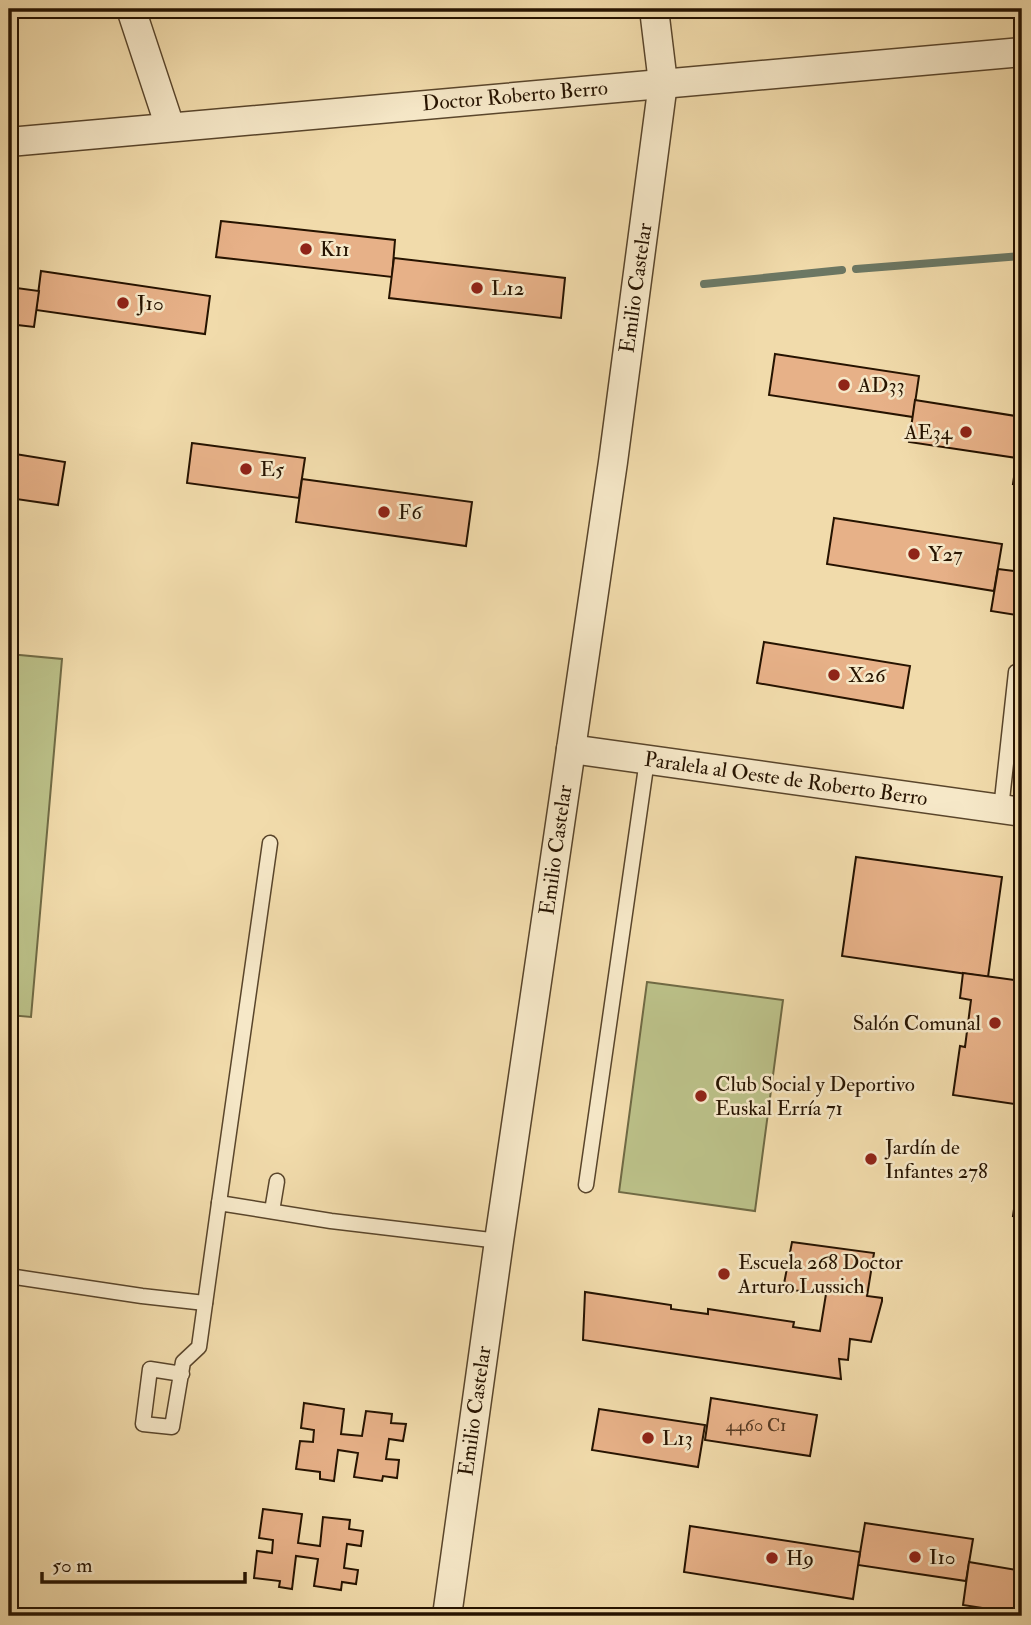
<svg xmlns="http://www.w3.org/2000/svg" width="1031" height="1625" font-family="'IM FELL Double Pica',serif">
<rect width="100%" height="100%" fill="#f1dbab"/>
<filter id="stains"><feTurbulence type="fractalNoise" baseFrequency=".00286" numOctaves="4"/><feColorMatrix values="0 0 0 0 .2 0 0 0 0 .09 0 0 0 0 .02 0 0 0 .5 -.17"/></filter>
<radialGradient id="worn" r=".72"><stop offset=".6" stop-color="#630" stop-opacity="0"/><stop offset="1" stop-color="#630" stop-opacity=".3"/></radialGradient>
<!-- green -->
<g fill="#bbc088" stroke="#706a44" stroke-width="2">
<path d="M 9,654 L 62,659 L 31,1017 L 9,1015 Z"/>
<path d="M 647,982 L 783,1000 L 755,1211 L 619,1192 Z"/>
</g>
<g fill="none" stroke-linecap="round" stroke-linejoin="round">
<!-- stream -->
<g stroke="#6c7864" stroke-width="8">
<path d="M 856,269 L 1022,256"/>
<path d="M 704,284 L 842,270"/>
</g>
</g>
<!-- building -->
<g fill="#e7b188" stroke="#261300" stroke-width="2">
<path d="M 221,221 L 395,240 L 392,277 L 216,257 Z"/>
<path d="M 394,258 L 565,278 L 561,318 L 389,298 Z"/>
<path d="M 41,271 L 210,296 L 205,334 L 36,310 Z"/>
<path d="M 9,287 L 39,291 L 34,327 L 9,324 Z"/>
<path d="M 775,354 L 919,376 L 913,417 L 769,395 Z"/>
<path d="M 915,400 L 1022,417 L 1017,458 L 909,442 Z"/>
<path d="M 1019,442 L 1022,442 L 1022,485 L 1013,484 Z"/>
<path d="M 192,443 L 305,458 L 299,498 L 187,483 Z"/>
<path d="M 9,453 L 65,462 L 58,505 L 9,498 Z"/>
<path d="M 302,479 L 472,502 L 466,546 L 296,522 Z"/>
<path d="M 834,518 L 1002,544 L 994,591 L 827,564 Z"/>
<path d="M 998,569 L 1022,572 L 1022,616 L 991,611 Z"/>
<path d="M 764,642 L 910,666 L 903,708 L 757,683 Z"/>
<path d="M 856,857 L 1002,877 L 988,977 L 842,956 Z"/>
<path d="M 963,973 L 1022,981 L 1022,1105 L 953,1095 L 960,1046 L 965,1047 L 971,1000 L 960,998 Z"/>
<path d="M 1019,1174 L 1022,1175 L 1022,1217 L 1013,1216 Z"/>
<path d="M 792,1242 L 874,1253 L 867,1296 L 882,1298 L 882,1301 L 871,1342 L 850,1339 L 848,1360 L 839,1359 L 841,1379 L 583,1340 L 585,1292 L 671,1305 L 671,1309 L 708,1314 L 708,1309 L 794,1322 L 793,1327 L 820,1331 L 826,1294 L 783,1289 Z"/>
<path d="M 711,1398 L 817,1415 L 810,1456 L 705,1440 Z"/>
<path d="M 304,1403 L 344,1409 L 341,1434 L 362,1436 L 366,1411 L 392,1414 L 391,1423 L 406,1424 L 403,1441 L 389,1439 L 386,1459 L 399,1460 L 397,1478 L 383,1476 L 382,1481 L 354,1477 L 358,1453 L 338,1450 L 334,1481 L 320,1479 L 320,1472 L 296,1469 L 300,1441 L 313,1442 L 314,1430 L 301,1428 Z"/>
<path d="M 599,1409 L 705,1425 L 698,1467 L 592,1450 Z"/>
<path d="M 263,1509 L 302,1514 L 298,1543 L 320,1546 L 323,1517 L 350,1520 L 349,1529 L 363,1531 L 361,1546 L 347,1544 L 344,1568 L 358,1570 L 356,1584 L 342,1582 L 341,1590 L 314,1586 L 318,1559 L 296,1556 L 292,1589 L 279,1587 L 280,1581 L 254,1578 L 257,1551 L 272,1553 L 273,1540 L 259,1538 Z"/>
<path d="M 865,1523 L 973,1539 L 966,1581 L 858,1565 Z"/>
<path d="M 690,1526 L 860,1552 L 853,1599 L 684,1572 Z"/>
<path d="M 969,1562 L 1022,1571 L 1022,1614 L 963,1605 Z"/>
</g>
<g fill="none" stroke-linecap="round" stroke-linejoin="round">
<defs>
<g id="service">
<path d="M 1001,809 L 1016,672"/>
<path d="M 586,1185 L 647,760"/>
<path d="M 219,1203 L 270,843"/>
<path d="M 272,1211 L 277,1181"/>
<path d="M 9,1276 L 142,1296 L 205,1303"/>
<path d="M 182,1374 L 150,1369 L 143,1424 L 172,1427 L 183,1362 L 199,1347 L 219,1203 L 331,1221 L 499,1241"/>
</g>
<g id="minor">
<path d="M 131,9 L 170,127"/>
<path d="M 9,142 L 1022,52"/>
<path d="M 571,749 L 1022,812"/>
<path d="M 447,1616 L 499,1241 L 613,462 L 663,83 L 654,9"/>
</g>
</defs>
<!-- service casing -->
<use href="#service" stroke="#59452b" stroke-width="17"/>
<!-- minor casing -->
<use href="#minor" stroke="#59452b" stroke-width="31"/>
<!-- service -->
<use href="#service" stroke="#f6e8c8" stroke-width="14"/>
<!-- minor -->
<use href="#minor" stroke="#f6e8c8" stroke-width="28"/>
</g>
<!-- markers -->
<g fill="#8f2418" stroke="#f6e8c8" stroke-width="2.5">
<circle cx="306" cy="249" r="7"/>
<circle cx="477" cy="288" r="7"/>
<circle cx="123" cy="303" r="7"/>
<circle cx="844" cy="385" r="7"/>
<circle cx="966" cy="432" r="7"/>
<circle cx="246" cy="469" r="7"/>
<circle cx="384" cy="512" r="7"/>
<circle cx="914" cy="554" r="7"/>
<circle cx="834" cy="675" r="7"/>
<circle cx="995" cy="1023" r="7"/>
<circle cx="701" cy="1096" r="7"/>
<circle cx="871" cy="1159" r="7"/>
<circle cx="724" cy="1274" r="7"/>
<circle cx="648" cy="1438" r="7"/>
<circle cx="915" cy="1557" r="7"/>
<circle cx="772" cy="1558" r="7"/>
</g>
<g text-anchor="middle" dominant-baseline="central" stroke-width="5" stroke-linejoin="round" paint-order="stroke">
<!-- number labels -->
<g font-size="18" fill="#563a22">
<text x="756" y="1425">4460 C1</text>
</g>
<!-- street labels -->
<g font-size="21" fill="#261300" stroke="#f6e8c8">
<text transform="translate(515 96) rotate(-5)">Doctor Roberto Berro</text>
<text transform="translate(636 288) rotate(-82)">Emilio Castelar</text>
<text transform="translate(786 779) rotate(8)">Paralela al Oeste de Roberto Berro</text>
<text transform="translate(556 850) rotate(-82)">Emilio Castelar</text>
<text transform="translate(475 1411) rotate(-82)">Emilio Castelar</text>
</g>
<!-- poi labels -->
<g font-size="21" fill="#261300" stroke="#f6e8c8" text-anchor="start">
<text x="320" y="249">K11</text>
<text x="491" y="288">L12</text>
<text x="137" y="303">J10</text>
<text x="858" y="385">AD33</text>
<text x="952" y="432" text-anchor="end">AE34</text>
<text x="260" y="469">E5</text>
<text x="398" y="512">F6</text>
<text x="928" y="554">Y27</text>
<text x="848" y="675">X26</text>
<text x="981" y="1023" text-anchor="end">Salón Comunal</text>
<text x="715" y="1084">Club Social y Deportivo<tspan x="715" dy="24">Euskal Erría 71</tspan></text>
<text x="885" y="1147">Jardín de<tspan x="885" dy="24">Infantes 278</tspan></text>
<text x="738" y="1262">Escuela 268 Doctor<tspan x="738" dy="24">Arturo Lussich</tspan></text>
<text x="662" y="1438">L13</text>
<text x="929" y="1557">I10</text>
<text x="786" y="1558">H9</text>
</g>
</g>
<!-- margin -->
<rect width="1031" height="1625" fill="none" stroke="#f1dbab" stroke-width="35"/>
<rect x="10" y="10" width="1010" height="1604" fill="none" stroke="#261300" stroke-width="3.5"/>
<rect x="18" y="18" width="996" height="1590" fill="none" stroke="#261300" stroke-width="2"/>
<!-- scale -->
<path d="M42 1572v10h203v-10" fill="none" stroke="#261300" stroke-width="3.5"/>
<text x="52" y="1572" font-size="21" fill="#261300" stroke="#f6e8c8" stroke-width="5" paint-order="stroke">50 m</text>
<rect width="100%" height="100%" filter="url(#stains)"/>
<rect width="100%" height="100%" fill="url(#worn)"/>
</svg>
